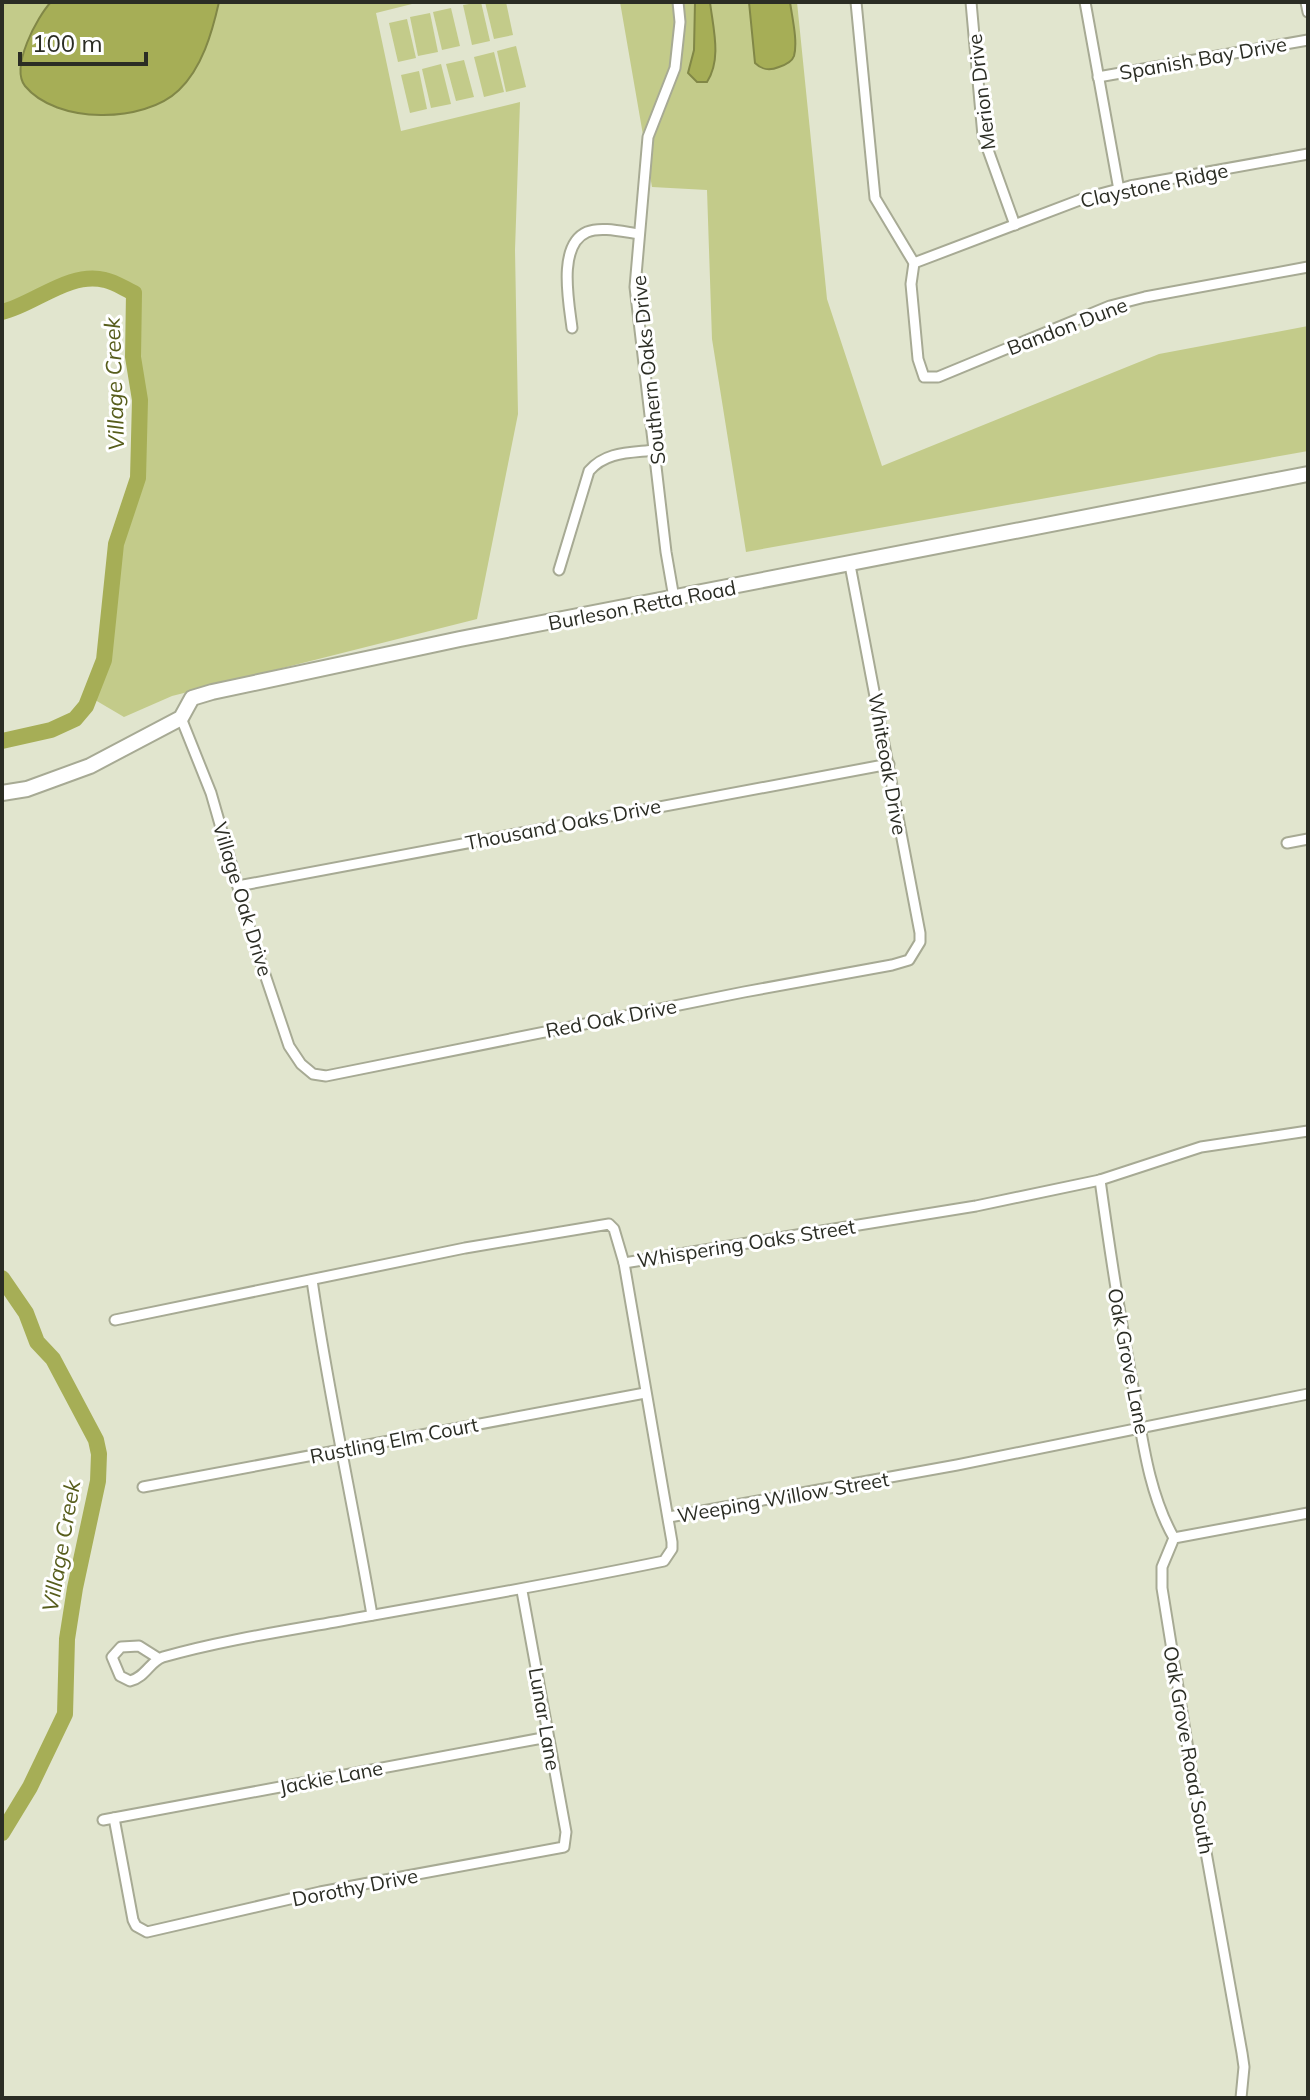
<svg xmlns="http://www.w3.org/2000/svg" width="1310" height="2100" font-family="Mulish,sans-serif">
<rect width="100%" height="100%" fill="#e1e5ce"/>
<!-- green -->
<g fill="#c3cb8a">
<path d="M 2,2 L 420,2 L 376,13 L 401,131 L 520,102 L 515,250 L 518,414 L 477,619 L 172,696 L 124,717 L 90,697 L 104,660 L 116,544 L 138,478 L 140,400 L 133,357 L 132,326 L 136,302 L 134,293 C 125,289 114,282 105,280 C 69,271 35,304 2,312 Z"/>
<path d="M 481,2 L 490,41 L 472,45 L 463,5 Z"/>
<path d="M 485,2 L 506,2 L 513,35 L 494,39 Z"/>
<path d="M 620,2 L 797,2 L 827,299 L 882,466 L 1159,354 L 1308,326 L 1308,451 L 746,552 L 712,339 L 707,190 L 652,187 Z"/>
<path d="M 451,8 L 460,46 L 442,50 L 433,12 Z"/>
<path d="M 430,13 L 438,52 L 418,56 L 410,17 Z"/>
<path d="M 407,19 L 416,58 L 398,62 L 389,23 Z"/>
<path d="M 516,46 L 526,87 L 506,92 L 497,51 Z"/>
<path d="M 494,52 L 504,92 L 484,97 L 474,57 Z"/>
<path d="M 464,60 L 474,97 L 456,101 L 446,64 Z"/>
<path d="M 441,64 L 451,104 L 431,108 L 422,69 Z"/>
<path d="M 419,71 L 427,109 L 410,113 L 401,75 Z"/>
</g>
<!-- water -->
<g fill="#a6ae56" stroke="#818747" stroke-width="2">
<path d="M 51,2 L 219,2 C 212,33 202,68 179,90 C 144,124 56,124 25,86 C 10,67 37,17 51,2 Z"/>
<path d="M 695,2 L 710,2 C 713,28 722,59 707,82 L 697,82 L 688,73 L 694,50 Z"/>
<path d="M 749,2 L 790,2 C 792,17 798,41 794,56 C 792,62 785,65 779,67 C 769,71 762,70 755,63 Z"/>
</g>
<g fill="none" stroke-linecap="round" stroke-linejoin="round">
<!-- river -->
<g stroke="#a6ae56" stroke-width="16">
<path d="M 2,312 C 35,304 69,271 105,280 C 115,282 125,289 134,293 L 133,357 L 140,400 L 138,478 L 116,544 L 104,660 L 86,706 L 75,719 L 51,730 L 2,741"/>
<path d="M 2,1278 L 26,1313 L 37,1342 L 53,1359 L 96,1440 L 99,1454 L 98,1481 L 75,1588 L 67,1639 L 65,1714 L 30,1787 L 2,1833"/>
</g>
<defs>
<g id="street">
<path d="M 856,2 L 875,198 L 914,263 L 911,284 L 918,359 L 924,377 L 938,377 L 1110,306 L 1145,297 L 1308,267"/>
<path d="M 971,2 L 983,136 L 1015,225"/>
<path d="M 1085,2 L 1119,190"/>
<path d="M 1306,2 L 1308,12"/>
<path d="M 1098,77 L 1308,40"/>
<path d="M 914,263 L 1085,198 L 1130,186 L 1308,154"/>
<path d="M 572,328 C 569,303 557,245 587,232 C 601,226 624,232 639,234"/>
<path d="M 559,570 L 589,471 C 606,451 631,453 655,450"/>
<path d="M 674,598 L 666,552 L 635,287 L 648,137 L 675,68 L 680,22 L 678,2"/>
<path d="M 181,718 L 211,793 L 252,936 L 289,1046 L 301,1064 L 313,1074 L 326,1076 L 744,992 L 892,965 L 909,960 L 920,942 L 920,933 L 850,565"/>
<path d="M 1287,843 L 1308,839"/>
<path d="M 238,886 L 889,764"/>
<path d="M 1100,1180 C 1110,1252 1121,1325 1135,1397 C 1143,1444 1150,1496 1174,1538"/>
<path d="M 624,1263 L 976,1206 L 1100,1180 L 1201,1147 L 1308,1131"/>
<path d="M 312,1280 C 328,1392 353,1503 372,1615"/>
<path d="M 115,1320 L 465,1248 L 609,1224 L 614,1229 L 624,1263 L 672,1542 L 672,1549 L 664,1561 C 554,1584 445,1602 335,1622 C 278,1632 219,1641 163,1657 C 150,1661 146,1677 130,1681 L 120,1676 L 112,1657 L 121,1647 L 139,1646 L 158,1658"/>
<path d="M 143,1487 L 645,1393"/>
<path d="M 669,1517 L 957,1465 L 1308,1394"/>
<path d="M 114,1818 L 133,1920 L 136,1926 L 147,1932 L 320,1892 L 564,1847 L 566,1832 L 522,1591"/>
<path d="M 103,1820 L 548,1737"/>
<path d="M 1241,2098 L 1244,2067 L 1242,2053 L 1192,1774 L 1162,1588 L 1162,1567 L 1174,1538 L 1308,1513"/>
</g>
<path id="secondary" d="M 2,793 L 27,789 L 90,766 L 181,718 L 192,698 L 212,692 L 460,639 L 1308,474"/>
</defs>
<!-- street casing -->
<use href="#street" stroke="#a7aa94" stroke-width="13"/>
<!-- secondary casing -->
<use href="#secondary" stroke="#a7aa94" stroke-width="18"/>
<!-- street -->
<use href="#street" stroke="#fff" stroke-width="9"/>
<!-- secondary -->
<use href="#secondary" stroke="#fff" stroke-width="14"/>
</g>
<g text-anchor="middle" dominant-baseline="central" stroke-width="6" stroke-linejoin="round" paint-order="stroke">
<!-- street labels -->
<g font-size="20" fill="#2b2d24" stroke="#fff">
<text transform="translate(1203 58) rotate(-10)">Spanish Bay Drive</text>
<text transform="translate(981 92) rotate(-97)">Merion Drive</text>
<text transform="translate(1154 185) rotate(-12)">Claystone Ridge</text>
<text transform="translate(1067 326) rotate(-21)">Bandon Dune</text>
<text transform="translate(648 370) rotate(-96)">Southern Oaks Drive</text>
<text transform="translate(642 605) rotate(-11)">Burleson Retta Road</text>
<text transform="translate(888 764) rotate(80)">Whiteoak Drive</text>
<text transform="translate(563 824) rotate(-11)">Thousand Oaks Drive</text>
<text transform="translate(243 899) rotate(73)">Village Oak Drive</text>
<text transform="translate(611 1018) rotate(-11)">Red Oak Drive</text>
<text transform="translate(746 1243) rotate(-9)">Whispering Oaks Street</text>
<text transform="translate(1129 1361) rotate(79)">Oak Grove Lane</text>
<text transform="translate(394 1440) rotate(-11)">Rustling Elm Court</text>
<text transform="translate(783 1497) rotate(-10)">Weeping Willow Street</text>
<text transform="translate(545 1719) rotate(80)">Lunar Lane</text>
<text transform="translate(1189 1750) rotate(80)">Oak Grove Road South</text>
<text transform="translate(331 1777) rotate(-11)">Jackie Lane</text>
<text transform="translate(355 1887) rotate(-11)">Dorothy Drive</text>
</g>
<!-- water labels -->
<g font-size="22" font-style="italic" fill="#575d1c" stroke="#fff">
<text transform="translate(114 384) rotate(-92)">Village Creek</text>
<text transform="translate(61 1546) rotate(-80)">Village Creek</text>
</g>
</g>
<!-- border -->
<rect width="1310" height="2100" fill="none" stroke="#2b2d24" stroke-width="8"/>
<!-- scale -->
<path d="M20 52v12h126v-12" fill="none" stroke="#2b2d24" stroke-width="4"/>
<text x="32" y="52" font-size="24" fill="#2b2d24" stroke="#ffffff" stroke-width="6" paint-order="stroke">100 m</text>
</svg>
